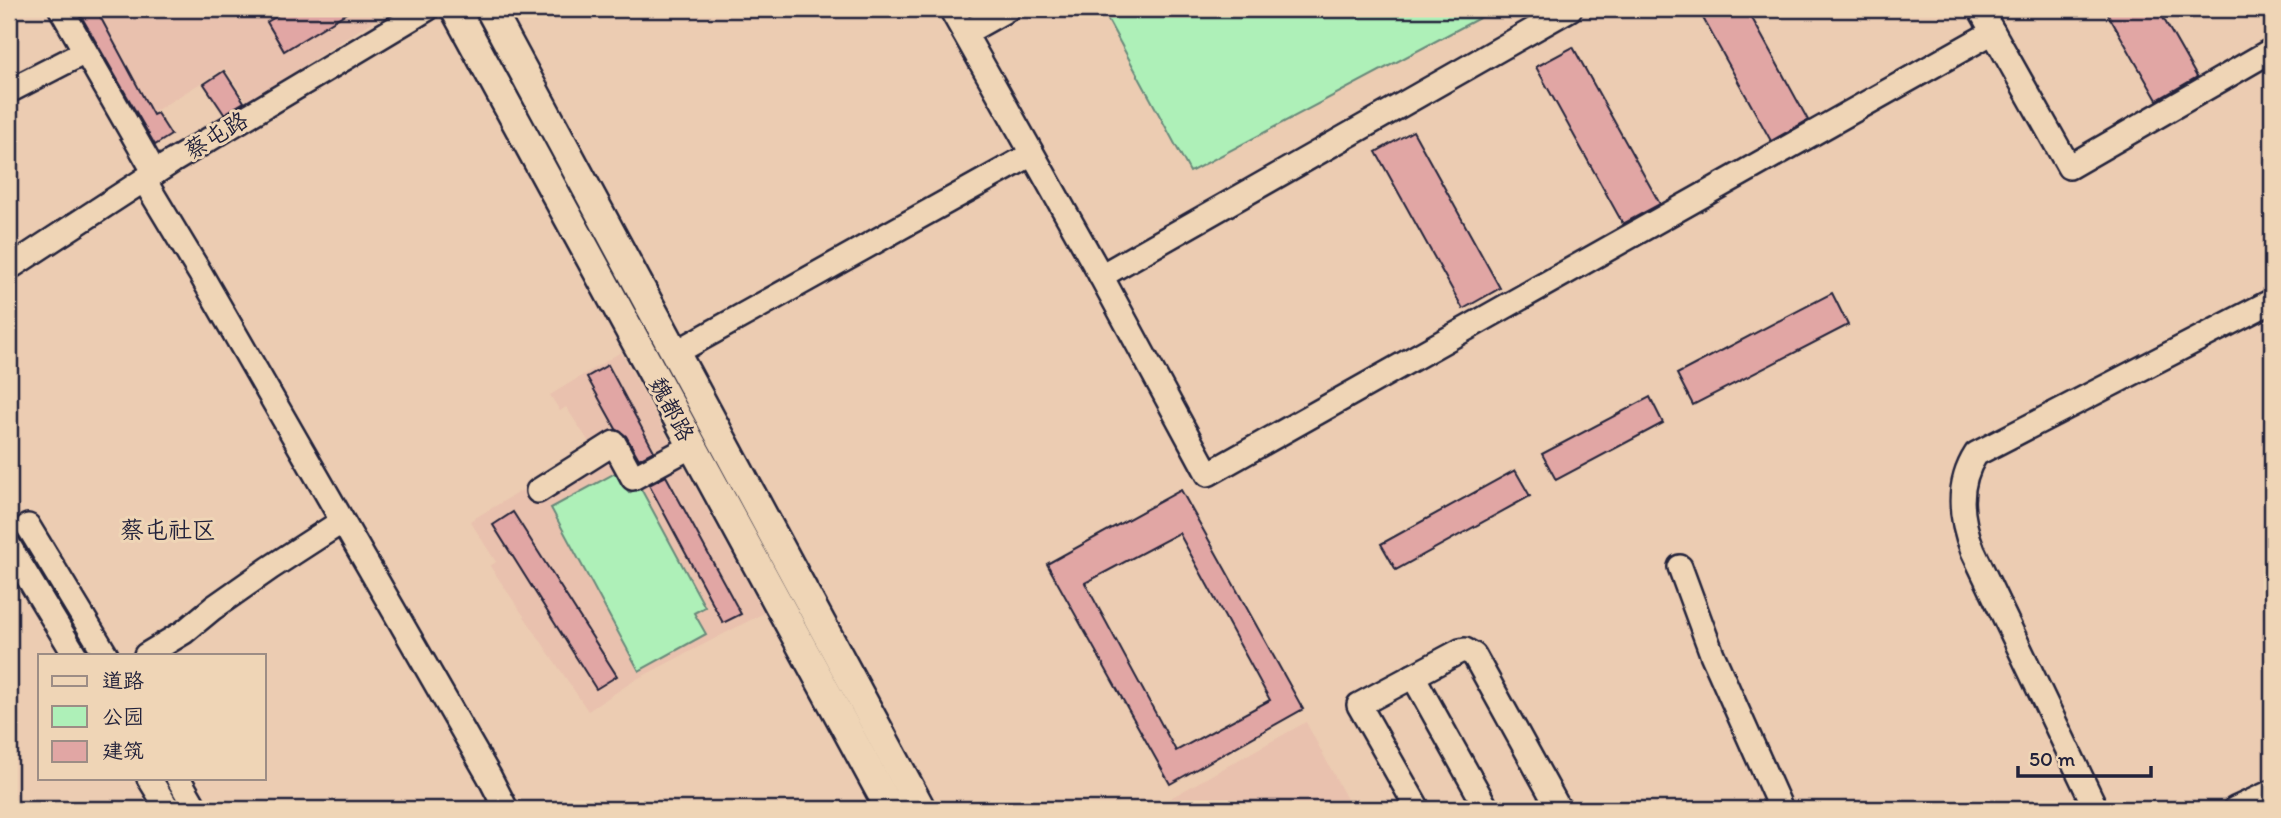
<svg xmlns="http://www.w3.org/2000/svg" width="2281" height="818" font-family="Itim,'LXGW WenKai TC',sans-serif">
<rect width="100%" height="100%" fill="#ecccb2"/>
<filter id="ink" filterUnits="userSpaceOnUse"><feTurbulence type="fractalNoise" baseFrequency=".0143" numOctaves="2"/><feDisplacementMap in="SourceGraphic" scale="14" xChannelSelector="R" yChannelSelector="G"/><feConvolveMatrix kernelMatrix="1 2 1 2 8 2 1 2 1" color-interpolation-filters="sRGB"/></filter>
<g filter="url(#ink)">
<!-- built -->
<g fill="#e9c1ae">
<path d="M 67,9 L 376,9 L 373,21 L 247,102 L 225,68 L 131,126 Z"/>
<path d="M 621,352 L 764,613 L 635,680 L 588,711 L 490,566 L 496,562 L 470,521 L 593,448 L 566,407 L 560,411 L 550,395 Z"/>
<path d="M 1306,722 L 1352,809 L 1151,809 Z"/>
</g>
<!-- green -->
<g fill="#aef0b8" stroke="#68897a" stroke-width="2">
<path d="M 1102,9 L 1496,9 L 1190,172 Z"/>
<path d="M 617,472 L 629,493 L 640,487 L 705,607 L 694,613 L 706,634 L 639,671 L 551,508 Z"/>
</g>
<!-- building -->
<g fill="#e1a6a4" stroke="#22223b" stroke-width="2" fill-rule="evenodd">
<path d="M 77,9 L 96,9 L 153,115 L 157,113 L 171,135 L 155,145 Z"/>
<path d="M 289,9 L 353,9 L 284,51 L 267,22 Z"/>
<path d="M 1698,9 L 1747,9 L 1808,120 L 1771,141 Z"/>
<path d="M 2105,9 L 2158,9 L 2197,77 L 2157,100 Z"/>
<path d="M 1573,47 L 1660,204 L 1623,224 L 1536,67 Z"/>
<path d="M 224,71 L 244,102 L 224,114 L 204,84 Z"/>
<path d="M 1413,131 L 1500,288 L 1463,309 L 1376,152 Z"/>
<path d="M 1832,293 L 1848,325 L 1693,405 L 1677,374 Z"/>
<path d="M 608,365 L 654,451 L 639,459 L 626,436 L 616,429 L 587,377 Z"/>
<path d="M 1650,397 L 1663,423 L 1556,480 L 1542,454 Z"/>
<path d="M 1515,470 L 1530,496 L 1396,570 L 1381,544 Z"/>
<path d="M 666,476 L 741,614 L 723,623 L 649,485 Z"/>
<path d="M 1181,490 L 1303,709 L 1170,784 L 1047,564 ZM 1179,533 L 1270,700 L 1176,751 L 1085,583 Z"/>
<path d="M 513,512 L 617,676 L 596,689 L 493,525 Z"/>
</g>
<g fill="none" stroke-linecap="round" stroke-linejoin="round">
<defs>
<g id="minor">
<path d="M 61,9 L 155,173"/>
<path d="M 951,9 L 1101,276 L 1208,474 L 1993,32"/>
<path d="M 1980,9 L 2069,167 L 2272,50"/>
<path d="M 965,33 L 1008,9"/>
<path d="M 9,91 L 85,52"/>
<path d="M 144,180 L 200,273 L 489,776 L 506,809"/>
<path d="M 9,268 L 173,161 L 427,9"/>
<path d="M 1101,276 L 1570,9"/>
<path d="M 677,352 L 1032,154"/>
<path d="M 538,491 L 614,443 L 633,478 L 692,446"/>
<path d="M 28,526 L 106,655"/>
<path d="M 9,546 L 75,655"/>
<path d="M 1680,567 L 1712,654 L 1781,809"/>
<path d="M 146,655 L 184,632 L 213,608 L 270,568 L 341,522"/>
<path d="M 1413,676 L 1487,809"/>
<path d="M 149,778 L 168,809"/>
<path d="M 178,778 L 196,809"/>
<path d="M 1418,809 L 1359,705 L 1460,651 L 1465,650 L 1474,655 L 1559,809"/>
<path d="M 2096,809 L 1973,551 C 1960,518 1956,485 1976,454 L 2272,301"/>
<path d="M 2235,809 L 2272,792"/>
</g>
<g id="major">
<path d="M 455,9 L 890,809"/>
<path d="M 490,9 L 921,809"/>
</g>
</defs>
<!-- minor casing -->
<use href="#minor" stroke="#22223b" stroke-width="28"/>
<!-- major casing -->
<use href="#major" stroke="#22223b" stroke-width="33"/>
<!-- minor -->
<use href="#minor" stroke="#efd5b6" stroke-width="23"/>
<!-- major -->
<use href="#major" stroke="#efd5b6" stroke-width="28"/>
</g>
</g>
<g text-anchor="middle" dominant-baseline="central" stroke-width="6" stroke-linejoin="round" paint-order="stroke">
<!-- street labels -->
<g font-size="23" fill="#22223b" stroke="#efd5b6">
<text transform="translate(216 135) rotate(-31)">蔡屯路</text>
<text transform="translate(672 409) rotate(62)">魏都路</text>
</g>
<!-- neighbourhood labels -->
<g font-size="24" fill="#22223b" stroke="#efd5b6">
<text x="168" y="529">蔡屯社区</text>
</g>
</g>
<!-- margin -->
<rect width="2281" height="818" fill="none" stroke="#efd5b6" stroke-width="35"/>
<rect x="18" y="18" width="2246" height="783" fill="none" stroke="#22223b" stroke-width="2.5" filter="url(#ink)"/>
<!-- legend -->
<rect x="38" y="654" width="228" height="126" fill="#efd5b6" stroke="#9d8d85" stroke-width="2"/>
<rect x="52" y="676" width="35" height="10" fill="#efd5b6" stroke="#9d8d85" stroke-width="2"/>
<text x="102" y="688" font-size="21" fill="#22223b">道路</text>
<rect x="52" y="706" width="35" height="21" fill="#aef0b8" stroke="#9d8d85" stroke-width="2"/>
<text x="102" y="724" font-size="21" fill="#22223b">公园</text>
<rect x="52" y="741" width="35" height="21" fill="#e1a6a4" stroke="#9d8d85" stroke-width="2"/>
<text x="102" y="758" font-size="21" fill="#22223b">建筑</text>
<!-- scale -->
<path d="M2018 766v10h133v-10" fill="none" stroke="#22223b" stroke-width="3.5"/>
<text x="2029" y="766" font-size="21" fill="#22223b" stroke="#efd5b6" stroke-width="5" paint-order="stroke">50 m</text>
</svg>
